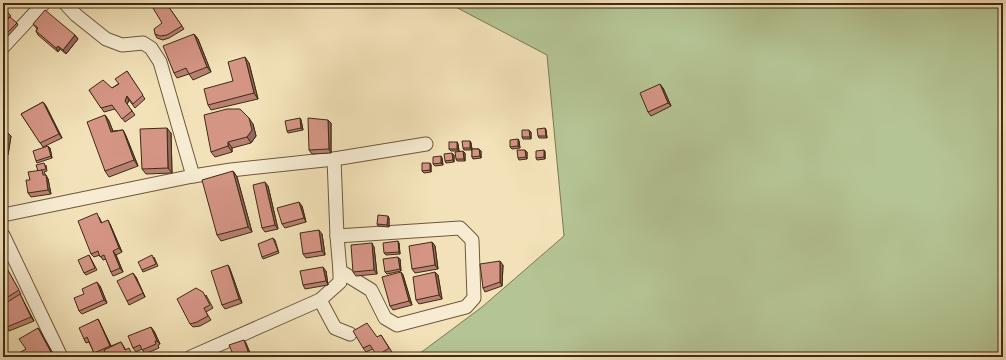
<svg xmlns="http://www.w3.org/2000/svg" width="1006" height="360" font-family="'IM FELL Double Pica',serif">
<rect width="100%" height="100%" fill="#f3e2b9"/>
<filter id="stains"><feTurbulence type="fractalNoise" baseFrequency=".005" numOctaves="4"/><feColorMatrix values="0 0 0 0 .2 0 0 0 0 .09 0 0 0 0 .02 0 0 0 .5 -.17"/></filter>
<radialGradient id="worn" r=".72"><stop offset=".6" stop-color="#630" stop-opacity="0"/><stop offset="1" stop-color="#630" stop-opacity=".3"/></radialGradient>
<!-- green -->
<path fill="#b5c494" stroke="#7a7854" d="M 448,3 L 1003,3 L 1003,357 L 415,357 L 482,307 L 564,236 L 547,55 Z"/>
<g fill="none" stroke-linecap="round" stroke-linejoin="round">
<defs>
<g id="street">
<path d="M 65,3 L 76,15 L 106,39 L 122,45 L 143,43 L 151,48 L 160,62 L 193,176"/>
<path d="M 3,47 L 44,3"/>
<path d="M 3,215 L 193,176 L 231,170 L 334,159 L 426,144"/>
<path d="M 3,235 L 61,357"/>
<path d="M 337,236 L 340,271"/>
<path d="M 320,300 L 335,328 L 350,334"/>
<path d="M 191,357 L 320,300 L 340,282 L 340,271 L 371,290 L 385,318 L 397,325 L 466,307 L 474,298 L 472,240 L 460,228 L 337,236 L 334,159"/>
</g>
</defs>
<!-- street casing -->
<use href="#street" stroke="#6b593e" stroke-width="15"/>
<!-- street -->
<use href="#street" stroke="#f7ecd2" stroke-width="13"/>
</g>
<!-- wall -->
<g fill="#b78072" stroke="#3e2b15">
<path d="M 166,3 L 184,29 L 169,38 L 163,40 L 157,38 L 155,34 L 162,23 Z"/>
<path d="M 3,7 L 11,16 L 3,22 Z"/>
<path d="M 17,23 L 18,25 L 7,37 L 3,33 L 3,24 Z"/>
<path d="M 33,24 L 75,35 L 78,39 L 66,54 L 60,49 L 58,52 L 38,35 L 36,31 L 37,29 Z"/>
<path d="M 194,34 L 198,39 L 211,72 L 193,80 L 189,74 L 177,78 L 174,73 Z"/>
<path d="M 249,63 L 258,99 L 211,110 L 208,105 L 233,81 Z"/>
<path d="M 127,71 L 145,99 L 135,108 L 129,100 L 127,104 L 135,115 L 125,122 L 115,109 L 104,112 L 89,90 L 112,88 L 118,84 Z"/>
<path d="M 663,88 L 671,106 L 651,116 L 648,112 Z"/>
<path d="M 43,102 L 46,106 L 62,138 L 43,147 L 21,114 Z"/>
<path d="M 105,115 L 109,121 L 113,131 L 123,130 L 126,136 L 138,166 L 109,177 L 105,171 Z"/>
<path d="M 300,118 L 301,120 L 303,130 L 288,133 L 287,131 Z"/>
<path d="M 328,120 L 331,123 L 331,153 L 312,154 L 309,150 Z"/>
<path d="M 253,124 L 256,136 L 251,143 L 232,148 L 232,152 L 215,157 L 211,152 Z"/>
<path d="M 545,128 L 546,130 L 547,138 L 539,138 L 538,136 Z"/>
<path d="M 3,132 L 8,133 L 11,136 L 8,155 L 3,155 Z"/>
<path d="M 531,132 L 531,139 L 523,139 L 522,137 Z"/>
<path d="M 171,133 L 172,173 L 146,174 L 142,169 Z"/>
<path d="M 518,139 L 519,141 L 520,148 L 512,149 L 510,147 Z"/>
<path d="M 470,141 L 471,143 L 472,149 L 479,149 L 481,151 L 481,158 L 473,159 L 472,157 L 472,150 L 464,150 L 463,148 Z"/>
<path d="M 457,142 L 458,144 L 459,151 L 451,151 L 449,149 Z"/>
<path d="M 50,148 L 52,158 L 37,163 L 36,161 Z"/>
<path d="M 525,150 L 527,152 L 527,159 L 519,160 L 518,158 Z"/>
<path d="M 544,150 L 545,152 L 545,159 L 537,160 L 536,158 Z"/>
<path d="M 463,151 L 465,153 L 465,161 L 457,161 L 456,159 Z"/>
<path d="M 454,155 L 454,162 L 446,163 L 445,161 Z"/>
<path d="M 441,156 L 442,158 L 443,165 L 435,166 L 433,164 Z"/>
<path d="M 430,163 L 431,165 L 431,172 L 424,173 L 422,171 Z"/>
<path d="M 46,165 L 47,171 L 44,172 L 48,179 L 51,194 L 31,197 L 28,193 L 30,180 L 38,171 Z"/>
<path d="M 233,171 L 237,177 L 252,232 L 221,241 L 217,235 Z"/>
<path d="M 268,186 L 278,229 L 265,232 L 262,228 Z"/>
<path d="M 302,206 L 306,222 L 285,228 L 282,224 Z"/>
<path d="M 99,217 L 102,223 L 110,224 L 122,252 L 116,255 L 123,272 L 113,276 L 111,272 L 106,259 L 103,260 L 100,255 L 94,257 L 91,254 Z"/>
<path d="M 389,218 L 389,227 L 378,226 L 377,224 Z"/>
<path d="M 322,234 L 325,255 L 306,258 L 303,254 Z"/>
<path d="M 273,238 L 275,240 L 279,253 L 263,259 L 262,257 Z"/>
<path d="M 432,242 L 435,246 L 438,269 L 415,273 L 412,269 Z"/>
<path d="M 399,243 L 400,254 L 386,255 L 384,253 Z"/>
<path d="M 374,247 L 377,274 L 356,276 L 353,272 Z"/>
<path d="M 89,255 L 97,270 L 86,275 L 84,273 Z"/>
<path d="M 154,257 L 158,266 L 143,272 L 142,270 Z"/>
<path d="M 398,257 L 400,259 L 401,271 L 387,274 L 385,272 Z"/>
<path d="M 3,263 L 7,269 L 21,294 L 20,295 L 34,321 L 9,331 L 7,327 L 3,318 Z"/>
<path d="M 228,265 L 230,269 L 242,303 L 225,309 L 222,305 Z"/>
<path d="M 503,265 L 502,286 L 485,292 L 483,288 Z"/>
<path d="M 326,271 L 328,285 L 305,289 L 303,285 Z"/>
<path d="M 401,272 L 403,275 L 412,305 L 393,310 L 390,306 Z"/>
<path d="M 435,272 L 438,275 L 442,299 L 419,304 L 416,300 Z"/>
<path d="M 136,277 L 145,297 L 129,305 L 127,301 Z"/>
<path d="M 100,286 L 107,303 L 82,314 L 79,311 Z"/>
<path d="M 206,295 L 213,308 L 206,312 L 211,320 L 200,326 L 193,327 L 190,324 Z"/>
<path d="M 98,319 L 100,323 L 111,346 L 121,342 L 126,350 L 131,352 L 134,357 L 108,357 L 106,353 L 96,357 L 94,353 L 89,342 L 86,343 L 84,339 Z"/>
<path d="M 38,328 L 55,357 L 21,357 L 26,349 Z"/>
<path d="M 154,331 L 160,344 L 158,345 L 159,348 L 145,354 L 142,349 L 136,352 L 133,348 Z"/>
<path d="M 381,335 L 392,352 L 384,357 L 378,357 L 373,349 L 366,352 L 363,348 Z"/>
</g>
<!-- shaded-wall -->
<g fill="#95685d" stroke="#3e2b15">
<path d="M 194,34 L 198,39 L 211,72 L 207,67 Z"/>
<path d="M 75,35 L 78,39 L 66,54 L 63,50 Z"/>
<path d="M 58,46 L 60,49 L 58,52 L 56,48 Z"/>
<path d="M 245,57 L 249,63 L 258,99 L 254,93 Z"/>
<path d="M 660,84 L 663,88 L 671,106 L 668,103 Z"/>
<path d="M 127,96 L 129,100 L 127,105 L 125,101 Z"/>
<path d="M 43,102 L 46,106 L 62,138 L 59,134 Z"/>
<path d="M 3,115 L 5,118 L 3,132 Z"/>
<path d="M 105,115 L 109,121 L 115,137 L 111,132 Z"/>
<path d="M 249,118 L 253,124 L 256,136 L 251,143 L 247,137 Z"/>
<path d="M 300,118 L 301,120 L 303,130 L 301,128 Z"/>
<path d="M 328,120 L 331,123 L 331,153 L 329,149 Z"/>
<path d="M 167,128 L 171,133 L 172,173 L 168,168 Z"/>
<path d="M 545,128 L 546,130 L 547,138 L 546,136 Z"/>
<path d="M 123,130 L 126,136 L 138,166 L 134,160 Z"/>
<path d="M 529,130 L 531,132 L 531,139 L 530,137 Z"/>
<path d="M 8,133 L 11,136 L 8,155 L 5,151 Z"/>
<path d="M 518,139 L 519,141 L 520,148 L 518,146 Z"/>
<path d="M 470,141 L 471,143 L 472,150 L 470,148 Z"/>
<path d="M 228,142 L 232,148 L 232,152 L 228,146 Z"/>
<path d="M 457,142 L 458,144 L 459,151 L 457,149 Z"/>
<path d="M 48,146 L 50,148 L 52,158 L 51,156 Z"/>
<path d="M 479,149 L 481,151 L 481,158 L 480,156 Z"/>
<path d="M 525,150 L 527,152 L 527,159 L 526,157 Z"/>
<path d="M 544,150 L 545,152 L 545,159 L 544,157 Z"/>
<path d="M 463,151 L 465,153 L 465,161 L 464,159 Z"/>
<path d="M 452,153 L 454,155 L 454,162 L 453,160 Z"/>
<path d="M 441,156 L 442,158 L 443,165 L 441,163 Z"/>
<path d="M 430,163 L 431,165 L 431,172 L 430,170 Z"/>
<path d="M 233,171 L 237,177 L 252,232 L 248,227 Z"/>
<path d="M 46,175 L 48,179 L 51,194 L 48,190 Z"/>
<path d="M 265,182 L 268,186 L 278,229 L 275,225 Z"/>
<path d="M 299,202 L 302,206 L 306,222 L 304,218 Z"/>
<path d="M 388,216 L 389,218 L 389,227 L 387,225 Z"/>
<path d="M 108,220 L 110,224 L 122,252 L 119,248 Z"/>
<path d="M 319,230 L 322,234 L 325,255 L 322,251 Z"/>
<path d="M 398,241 L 399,243 L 400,254 L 399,252 Z"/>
<path d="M 432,242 L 435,246 L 438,269 L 435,265 Z"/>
<path d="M 372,243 L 374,247 L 377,274 L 374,270 Z"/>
<path d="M 113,251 L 116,255 L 123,272 L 120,268 Z"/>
<path d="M 398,257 L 400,259 L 401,271 L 400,269 Z"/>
<path d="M 500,261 L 503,265 L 502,286 L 500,282 Z"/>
<path d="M 228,265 L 230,269 L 242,303 L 239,299 Z"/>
<path d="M 323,267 L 326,271 L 328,285 L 326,281 Z"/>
<path d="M 401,272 L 403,275 L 412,305 L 409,301 Z"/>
<path d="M 435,272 L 438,275 L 442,299 L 439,295 Z"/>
<path d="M 133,273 L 136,277 L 145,297 Z"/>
<path d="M 97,282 L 100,286 L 107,303 L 104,300 Z"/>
<path d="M 20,294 L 22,298 L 34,321 L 31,317 Z"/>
<path d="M 98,319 L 100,323 L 113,350 L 110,346 Z"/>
<path d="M 151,327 L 154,331 L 160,344 L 157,341 Z"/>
<path d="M 38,328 L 41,332 L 55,357 L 52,354 Z"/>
<path d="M 244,340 L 246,343 L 252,357 L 250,357 Z"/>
</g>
<!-- building -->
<g fill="#d59585" stroke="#3e2b15">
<path d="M 160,3 L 166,3 L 182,26 L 167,35 L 160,36 L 155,34 L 154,29 L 162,23 L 153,8 Z"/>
<path d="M 3,7 L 8,12 L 3,16 Z"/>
<path d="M 45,10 L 75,35 L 63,50 L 58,46 L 56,48 L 36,31 L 38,28 L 33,24 Z"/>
<path d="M 10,17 L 17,23 L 5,35 L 3,33 L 3,24 Z"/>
<path d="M 194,34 L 207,67 L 189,74 L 186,68 L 174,73 L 163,46 Z"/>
<path d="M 245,57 L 254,93 L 208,105 L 204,89 L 233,81 L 228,62 Z"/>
<path d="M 127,71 L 143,95 L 133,104 L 127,96 L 125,101 L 132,111 L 122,119 L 112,105 L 101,108 L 89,90 L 103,80 L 112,88 L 119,84 L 115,79 Z"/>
<path d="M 660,84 L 668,103 L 648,112 L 640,93 Z"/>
<path d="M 43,102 L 59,134 L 40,143 L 21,114 Z"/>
<path d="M 227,109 L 240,109 L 249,118 L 252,130 L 247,137 L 228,142 L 228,146 L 211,152 L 204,115 Z"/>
<path d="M 105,115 L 111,132 L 123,130 L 134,160 L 105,171 L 87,122 Z"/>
<path d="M 300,118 L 301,128 L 287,131 L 285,121 Z"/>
<path d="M 308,118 L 328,120 L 329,149 L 309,150 Z"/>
<path d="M 167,128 L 168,168 L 142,169 L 140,129 Z"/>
<path d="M 545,128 L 546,136 L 538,136 L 537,129 Z"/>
<path d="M 522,130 L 529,130 L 530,137 L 522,137 Z"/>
<path d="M 3,132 L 8,133 L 5,151 L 3,151 Z"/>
<path d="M 518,139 L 518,146 L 510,147 L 510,140 Z"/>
<path d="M 462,141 L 470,141 L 470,148 L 463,148 Z"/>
<rect x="449" y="142" width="8" height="7"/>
<path d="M 48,146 L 51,156 L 36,161 L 33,151 Z"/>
<path d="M 472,149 L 479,149 L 480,156 L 472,157 Z"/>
<path d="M 517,150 L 525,150 L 526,157 L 518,158 Z"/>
<path d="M 544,150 L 544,157 L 536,158 L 536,151 Z"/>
<path d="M 463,151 L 464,159 L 456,159 L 455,152 Z"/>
<path d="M 452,153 L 453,160 L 445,161 L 444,154 Z"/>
<path d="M 441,156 L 441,163 L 433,164 L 433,157 Z"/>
<path d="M 44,163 L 46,169 L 38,171 L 36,165 Z"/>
<path d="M 422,163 L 430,163 L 430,170 L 422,171 Z"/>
<path d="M 42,170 L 43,175 L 46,175 L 48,190 L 28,193 L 26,180 L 30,180 L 28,172 Z"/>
<path d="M 233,171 L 248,227 L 217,235 L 202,180 Z"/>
<path d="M 265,182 L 275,225 L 262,228 L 253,185 Z"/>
<path d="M 299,202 L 304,218 L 282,224 L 277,208 Z"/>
<path d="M 97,213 L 101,223 L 108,220 L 119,248 L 113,251 L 120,268 L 111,272 L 104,255 L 100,257 L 98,251 L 91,254 L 78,221 Z"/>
<path d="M 378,215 L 388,216 L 387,225 L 377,224 Z"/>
<path d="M 319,230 L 322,251 L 303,254 L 300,233 Z"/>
<path d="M 273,238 L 278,251 L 262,257 L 258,244 Z"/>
<path d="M 398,241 L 399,252 L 384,253 L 383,243 Z"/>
<path d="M 432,242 L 435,265 L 412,269 L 409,246 Z"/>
<path d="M 372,243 L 374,270 L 353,272 L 351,245 Z"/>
<path d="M 89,255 L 95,268 L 84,273 L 78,260 Z"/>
<path d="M 152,255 L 156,264 L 142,270 L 138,262 Z"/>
<path d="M 398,257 L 400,269 L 385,272 L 383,259 Z"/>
<path d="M 500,261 L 500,282 L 483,288 L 480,264 Z"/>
<path d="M 5,265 L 19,290 L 3,300 L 3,266 Z"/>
<path d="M 228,265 L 239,299 L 222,305 L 211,271 Z"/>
<path d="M 323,267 L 326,281 L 303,285 L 300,271 Z"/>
<path d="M 401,272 L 409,301 L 390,306 L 382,277 Z"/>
<path d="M 435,272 L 439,295 L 416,300 L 413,277 Z"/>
<path d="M 133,273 L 143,293 L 127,301 L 117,281 Z"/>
<path d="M 97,282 L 104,300 L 79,311 L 74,298 L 84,294 L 82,289 Z"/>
<path d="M 196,288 L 203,292 L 210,305 L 204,308 L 208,316 L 197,322 L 190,324 L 177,299 Z"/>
<path d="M 20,294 L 31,317 L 7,327 L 3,318 L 3,305 Z"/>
<path d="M 98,319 L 110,346 L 94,353 L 87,337 L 84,339 L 79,328 Z"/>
<path d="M 367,323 L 377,337 L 381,335 L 389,348 L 377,356 L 370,345 L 363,348 L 353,331 Z"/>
<path d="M 151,327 L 157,341 L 155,341 L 156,344 L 142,350 L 140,345 L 133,348 L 128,336 Z"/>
<path d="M 38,328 L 52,354 L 46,357 L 21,357 L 19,353 L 26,349 L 19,339 Z"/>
<path d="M 244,340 L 250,357 L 234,357 L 229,345 Z"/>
<path d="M 121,342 L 125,350 L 129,348 L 133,357 L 108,357 L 104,350 Z"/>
</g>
<!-- margin -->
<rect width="1006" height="360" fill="none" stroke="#f3e2b9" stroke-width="16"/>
<rect x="4" y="4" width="998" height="352" fill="none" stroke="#3e2b15" stroke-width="2"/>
<rect x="8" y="8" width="990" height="344" fill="none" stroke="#3e2b15"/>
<rect width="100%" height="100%" filter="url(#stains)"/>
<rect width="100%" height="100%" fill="url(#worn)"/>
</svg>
